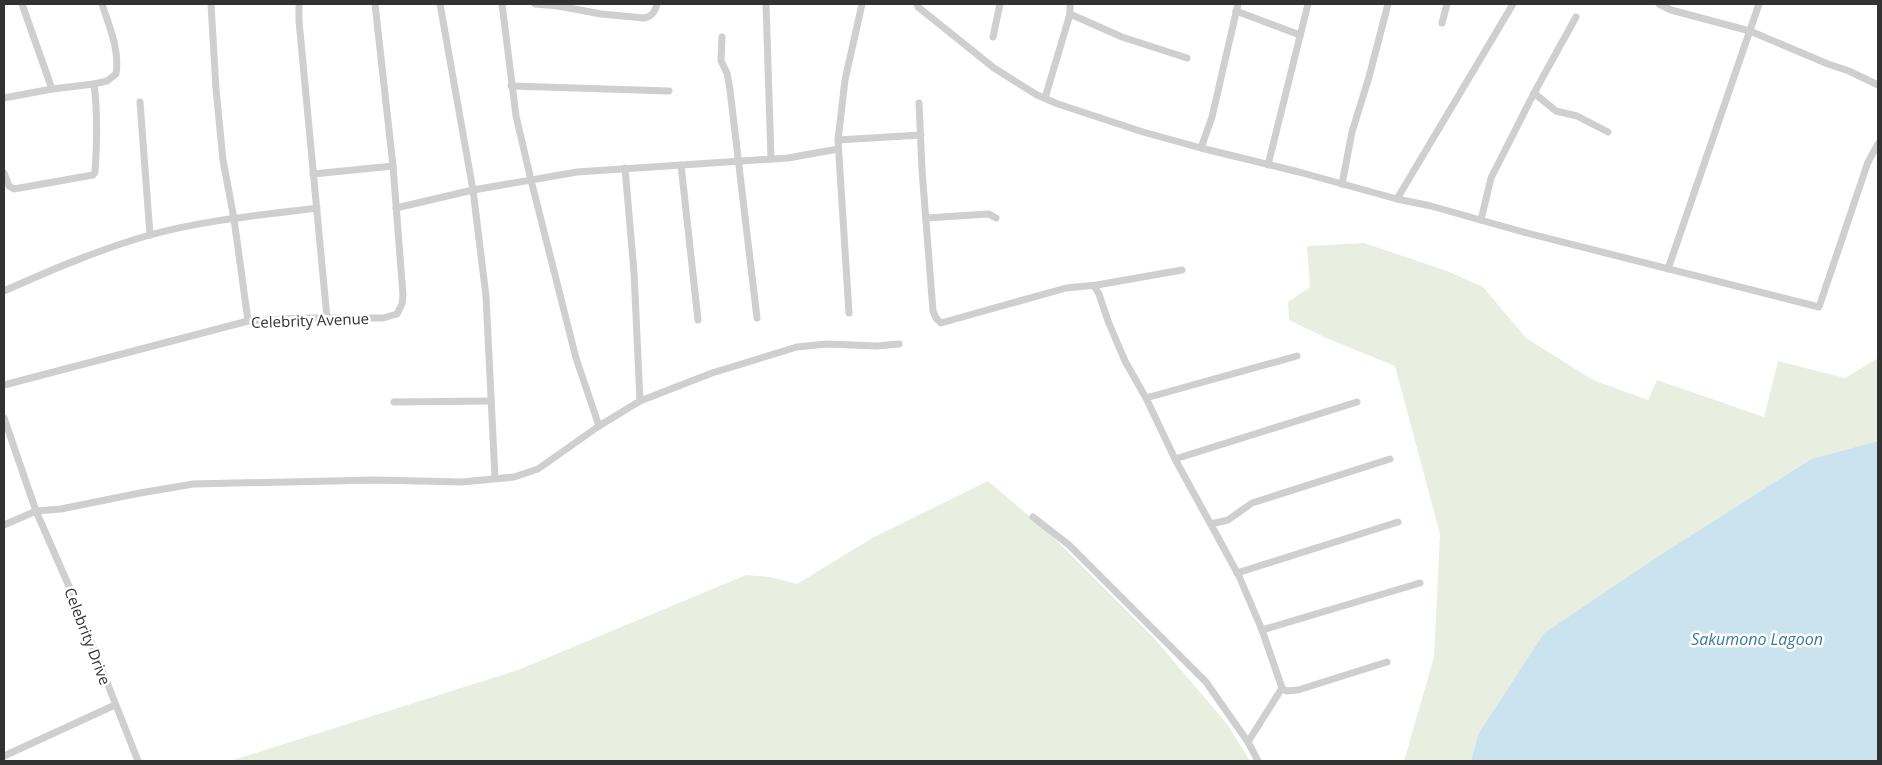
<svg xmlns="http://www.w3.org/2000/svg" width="1882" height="765" font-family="'Open Sans',sans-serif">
<rect width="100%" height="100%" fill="#fff"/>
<!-- green -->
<g fill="#e9efe0">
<path d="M 1364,243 L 1447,271 L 1483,287 L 1526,338 L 1593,380 L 1648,400 L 1657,380 L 1764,417 L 1778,361 L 1845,378 L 1878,358 L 1878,441 L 1811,459 L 1660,555 L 1544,633 L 1478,734 L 1471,761 L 1404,761 L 1434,657 L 1440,534 L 1395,366 L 1326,338 L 1289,320 L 1288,302 L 1310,287 L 1307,246 Z"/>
<path d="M 988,481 L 1049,533 L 1154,638 L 1227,724 L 1250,761 L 230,761 L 518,670 L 746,575 L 770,577 L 797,584 L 874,537 Z"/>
</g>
<!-- water -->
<path fill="#cbe3ef" d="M 1878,441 L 1878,761 L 1471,761 L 1478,734 L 1544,633 L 1660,555 L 1811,459 Z"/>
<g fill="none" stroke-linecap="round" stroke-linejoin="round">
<!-- street -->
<g stroke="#cfcfcf" stroke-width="7">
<path d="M 22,4 L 52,89"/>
<path d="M 211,4 L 216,89 L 223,160 L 234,219 L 248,321"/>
<path d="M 299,4 L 299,21 L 327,318"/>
<path d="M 440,4 L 473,190 L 486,296 L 495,478"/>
<path d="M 502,4 L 516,116 L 531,180 L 576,358 L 599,426"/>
<path d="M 535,4 L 558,6 L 601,14 L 644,18 C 652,17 655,12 657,4"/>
<path d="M 766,4 L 771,159"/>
<path d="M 917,4 L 918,7 L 994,68 L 1037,95 L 1058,104 L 1143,132 L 1201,148 L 1299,172 L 1397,199 L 1431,206 L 1523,232 L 1819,307 L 1868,162 L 1878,144"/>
<path d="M 1659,4 L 1671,10 L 1750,31 L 1828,64 L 1849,71 L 1878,85"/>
<path d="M 1236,11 L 1300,35"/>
<path d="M 1070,14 L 1122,37 L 1187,58"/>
<path d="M 1442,23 L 1447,4"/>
<path d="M 722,37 L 721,61 L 727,73 L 730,90 L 757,318"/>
<path d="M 993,37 L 1000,4"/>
<path d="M 94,84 L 107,81 L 116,74 C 120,51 109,25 102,4"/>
<path d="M 511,86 L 669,91"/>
<path d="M 1534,93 L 1556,111 L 1577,116 L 1608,132"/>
<path d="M 4,98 L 52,89 L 94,84 C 98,114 97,143 95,172 L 93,175 L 14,189 L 9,186 L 4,173"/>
<path d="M 1045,98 L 1070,14 L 1070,4"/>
<path d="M 140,102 L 150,235"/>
<path d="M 919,103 L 922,170 L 933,311 L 936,318 L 941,323 L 1066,288 L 1097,285 L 1182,270"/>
<path d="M 838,140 L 921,135"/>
<path d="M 1201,148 L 1212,117 L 1238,4"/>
<path d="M 681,165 L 698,320"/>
<path d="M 1268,165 L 1308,4"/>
<path d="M 625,168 L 634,272 L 640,401"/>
<path d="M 313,174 L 393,166"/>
<path d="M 1342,184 L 1352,132 L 1369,77 L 1388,4"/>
<path d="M 1397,199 L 1513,4"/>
<path d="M 396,208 L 473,190 L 577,172 L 788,158 L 838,149"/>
<path d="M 926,218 L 989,214 L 996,218"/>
<path d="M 1481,220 L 1491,178 L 1534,93 L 1576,17"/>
<path d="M 1668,269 L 1759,4"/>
<path d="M 1094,286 L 1099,294 L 1108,321 L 1125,361 L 1146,398 L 1175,459 L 1239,576 L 1262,630 L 1282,688 L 1248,742"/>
<path d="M 4,291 C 51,270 100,249 150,235 C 204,220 261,215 317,208"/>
<path d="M 849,313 L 838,140 L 845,80 L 862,4"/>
<path d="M 4,385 L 248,321 L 303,318 L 383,318 L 397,314 L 402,304 L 403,295 L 393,166 L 375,4"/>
<path d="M 1146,398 L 1297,356"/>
<path d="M 394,402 L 491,401"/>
<path d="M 4,418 L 36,511 L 71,591 L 138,761"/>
<path d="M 1175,459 L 1357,402"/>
<path d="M 1033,517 L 1069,545 L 1206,682 L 1248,742 L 1258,761"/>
<path d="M 1211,524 L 1228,520 L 1252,503 L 1390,459"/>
<path d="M 4,525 L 36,511 L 61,509 L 140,493 L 193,484 L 375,480 L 462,482 L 514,477 L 538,469 L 599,426 L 640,401 L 712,373 L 797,347 L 827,344 L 877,346 L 899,344"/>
<path d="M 1237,573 L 1398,522"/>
<path d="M 1262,630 L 1420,583"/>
<path d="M 1282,688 L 1286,691 L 1298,690 L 1387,662"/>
<path d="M 4,756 L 115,705"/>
</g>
</g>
<g text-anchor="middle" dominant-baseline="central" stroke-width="5" stroke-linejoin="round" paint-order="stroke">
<!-- street labels -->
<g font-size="15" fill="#323232" stroke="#fff">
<text transform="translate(310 320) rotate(-2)">Celebrity Avenue</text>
<text transform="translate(88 636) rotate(69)">Celebrity Drive</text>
</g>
<!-- water labels -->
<g font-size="16" font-style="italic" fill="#397a9b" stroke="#fff">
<text x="1757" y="639">Sakumono Lagoon</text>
</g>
</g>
<!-- border -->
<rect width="1882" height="765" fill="none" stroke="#323232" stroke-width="10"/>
</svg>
